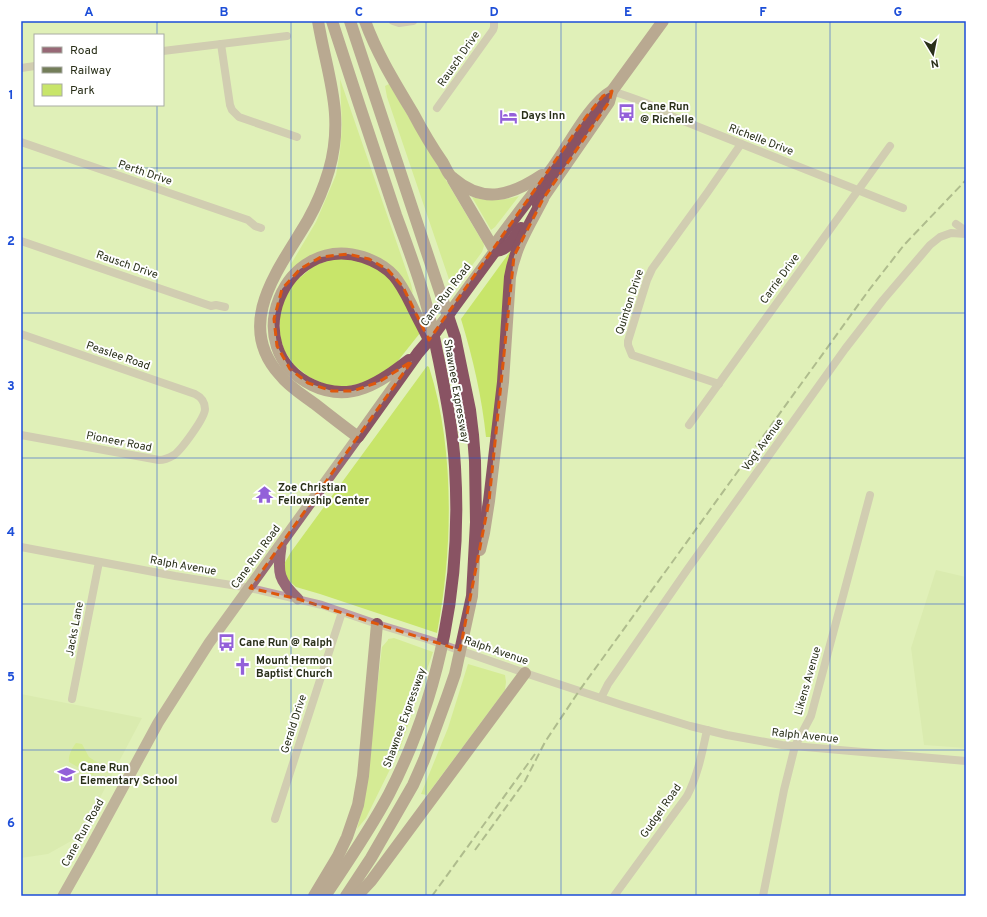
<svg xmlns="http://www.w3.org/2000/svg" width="987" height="917" font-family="Overpass,sans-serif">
<rect width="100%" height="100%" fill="#e0f0b8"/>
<!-- built -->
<g fill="#d3e4a5">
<path d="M 936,570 L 966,577 L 966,748 L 924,745 L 911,648 Z"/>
<path d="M 21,694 L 142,718 L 92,813 L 73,840 L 48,854 L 21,858 Z"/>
</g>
<!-- green -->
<g fill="#c8e56a">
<path d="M 340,79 L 411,284 L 413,293 L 368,254 L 291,268 L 291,264 L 316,222 L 336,175 L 340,151 L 342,126 Z"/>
<path d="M 389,84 L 482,241 L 483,241 L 484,246 L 482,252 L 453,291 L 387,97 L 385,86 Z"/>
<path d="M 519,196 L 495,227 L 491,230 L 472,197 C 489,201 503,201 519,196 Z"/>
<path d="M 512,249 L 493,437 L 486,437 C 482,398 473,358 461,319 Z"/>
<path d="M 351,258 L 379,268 L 397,285 L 420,333 L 393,367 L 373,380 L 345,387 L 327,385 L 309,377 L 294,365 L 284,350 L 280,336 L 280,311 L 291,285 L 315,265 L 335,259 Z"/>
<path d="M 427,366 L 429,367 C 455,447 453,550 437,633 L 320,594 L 296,587 L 286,578 L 284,564 L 291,552 Z"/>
<path d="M 394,638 L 433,652 L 400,749 L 366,818 L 357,829 L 363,806 L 382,647 L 388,640 L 388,639 Z"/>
<path d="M 468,664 L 505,675 L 506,682 L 505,690 L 427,795 L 421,794 L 448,728 Z"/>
<path d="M 76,743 L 82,744 L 89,757 L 98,763 L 93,775 L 88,773 L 69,762 C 68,756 72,748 76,743 Z"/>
</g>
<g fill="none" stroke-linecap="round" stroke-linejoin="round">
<!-- minor -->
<g stroke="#bea2a9" stroke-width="8">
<path d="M 393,21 L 399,23 L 413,21"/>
<path d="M 221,44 L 230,105 L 232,110 L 239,117 L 297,137"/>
<path d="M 163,51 L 287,36"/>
<path d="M 21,68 L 35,66"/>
<path d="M 612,91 C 632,98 653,104 671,116 L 903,208"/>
<path d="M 437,108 L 493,30 L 494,27 L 494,21"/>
<path d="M 21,142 L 248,220 L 255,226 L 261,228"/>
<path d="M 956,224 L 966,231"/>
<path d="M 21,241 L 211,306 L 216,305 L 225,307"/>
<path d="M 21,334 L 195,394 C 201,397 205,402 205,409 C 205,418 181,450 174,455 C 169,458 164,460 159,460 L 21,435"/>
<path d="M 719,384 L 632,355 L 628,345 L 628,341 L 647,280 L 652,269 L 707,193 L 741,144"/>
<path d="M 689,425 L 890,146"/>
<path d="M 21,547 L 175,576 L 250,588 L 322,605 L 377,624 L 427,639 L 525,673 L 625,706 L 690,726 L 727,735 L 782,745 L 966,761"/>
<path d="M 601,698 L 608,684 L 687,570 L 845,349 L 883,300 L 930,245 L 940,237 L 951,233 L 966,234"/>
<path d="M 72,699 L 99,562"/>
<path d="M 275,819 L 342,612"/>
<path d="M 614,896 L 687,796 C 698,775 702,753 707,730"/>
<path d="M 763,896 L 784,790 L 795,746 L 811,716 L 870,495"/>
</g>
<!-- major -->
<g stroke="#976876" stroke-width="11">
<path d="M 281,547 C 277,573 279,581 298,599"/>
<path d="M 63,896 L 89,850 L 158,723 L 209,643 L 358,437"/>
</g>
<!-- highway -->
<g stroke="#895363" stroke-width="12">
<path d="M 318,21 C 327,75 345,114 329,170 C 324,187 317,204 308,220 C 280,268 233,323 280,375 C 289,387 303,395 315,404 C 329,415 343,426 358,437 L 418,353 L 435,333 L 495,251 L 496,243 C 514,218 534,193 553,167 C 569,145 589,104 612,91"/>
<path d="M 365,21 C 377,54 395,83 413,113 C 422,130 432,147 443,163 C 446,168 448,175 453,178 C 484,205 512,195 542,175"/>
<path d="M 453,180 L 495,251"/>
<path d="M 538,205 L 609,102 L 612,91 L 663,21"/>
<path d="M 495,251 C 508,251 514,237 521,228"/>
<path d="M 409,360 C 380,382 351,404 312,385 C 236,349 284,232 363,257 C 375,261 385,266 394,276 C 401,284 406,294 411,304 C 417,317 424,329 430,342"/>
<path d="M 480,550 L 484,533 L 489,501 L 503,382 L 510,277 C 515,247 529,226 543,199"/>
<path d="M 314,896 L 338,856 L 347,837 L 358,805 L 363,776 L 377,624"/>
<path d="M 325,896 C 347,863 370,830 389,794 C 441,693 462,580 455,467 C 453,431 446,396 439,361 C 435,343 432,325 427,307 C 419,276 407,245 396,215 C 374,150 353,86 332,21"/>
<path d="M 346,896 L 371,858 L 413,785 L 424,760 L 447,697 L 455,674 L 472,596 L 476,522 L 475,461 L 473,435 L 470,410 L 455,337 L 350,21"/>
<path d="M 357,896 L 371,881 L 525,673"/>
</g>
<!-- rail -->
<g stroke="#737d59" stroke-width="2" stroke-dasharray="8 4" stroke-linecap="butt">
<path d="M 475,850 L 525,781 L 545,742 L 579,691 L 869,290 L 904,245 L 966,180"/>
<path d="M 432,896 L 535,754"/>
</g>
</g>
<!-- marked area -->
<path d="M0 0H987V917H0ZM 612,91 L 609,102 L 543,199 L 514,256 L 489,501 L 460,650 L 298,599 L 250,588 L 412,361 L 379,382 L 353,391 L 332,391 L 308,383 L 290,369 L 277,346 L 274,319 L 282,289 L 300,269 L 321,257 L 348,254 L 369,259 L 388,270 L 403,287 L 429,340 L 586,117 L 603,96 Z" fill="#e0f0b8" fill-opacity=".55" fill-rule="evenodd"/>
<path fill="none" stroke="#de570d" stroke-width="3" stroke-dasharray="8 5" stroke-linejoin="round" d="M 612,91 L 609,102 L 543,199 L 514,256 L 489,501 L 460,650 L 298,599 L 250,588 L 412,361 L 379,382 L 353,391 L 332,391 L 308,383 L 290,369 L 277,346 L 274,319 L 282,289 L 300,269 L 321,257 L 348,254 L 369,259 L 388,270 L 403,287 L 429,340 L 586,117 L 603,96 Z"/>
<!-- grid -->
<path fill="none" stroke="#1d4ed8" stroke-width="1" stroke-opacity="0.55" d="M 157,21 L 157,35M 291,21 L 291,896M 426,21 L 426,896M 561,21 L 561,896M 696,21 L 696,896M 830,21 L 830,896M 157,105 L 157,896M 21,168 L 966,168M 21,313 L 966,313M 21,458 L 966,458M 21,604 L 966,604M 21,750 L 966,750"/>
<!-- icons -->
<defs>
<symbol id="bus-bare" viewBox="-9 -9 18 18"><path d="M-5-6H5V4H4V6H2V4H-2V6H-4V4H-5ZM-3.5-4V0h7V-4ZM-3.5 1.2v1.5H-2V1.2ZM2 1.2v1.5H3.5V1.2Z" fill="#9360d9" stroke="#fff" stroke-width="2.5" paint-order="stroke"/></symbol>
<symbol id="hotel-bare" viewBox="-9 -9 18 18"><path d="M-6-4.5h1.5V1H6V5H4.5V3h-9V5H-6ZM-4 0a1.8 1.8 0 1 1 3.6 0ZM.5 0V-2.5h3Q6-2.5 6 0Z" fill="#9360d9" stroke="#fff" stroke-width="2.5" paint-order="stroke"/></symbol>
<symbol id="temple-bare" viewBox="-9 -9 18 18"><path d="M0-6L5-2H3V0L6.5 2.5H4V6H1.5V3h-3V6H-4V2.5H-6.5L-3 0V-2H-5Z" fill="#9360d9" stroke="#fff" stroke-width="2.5" paint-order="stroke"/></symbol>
<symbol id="church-bare" viewBox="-9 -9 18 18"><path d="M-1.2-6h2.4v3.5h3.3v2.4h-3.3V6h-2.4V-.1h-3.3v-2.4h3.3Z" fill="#9360d9" stroke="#fff" stroke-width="2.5" paint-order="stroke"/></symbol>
<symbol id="school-bare" viewBox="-9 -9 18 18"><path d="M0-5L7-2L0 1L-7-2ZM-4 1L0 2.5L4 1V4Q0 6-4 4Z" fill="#9360d9" stroke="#fff" stroke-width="2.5" paint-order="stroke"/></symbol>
</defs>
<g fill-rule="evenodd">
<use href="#bus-bare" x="614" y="100" width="25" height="25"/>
<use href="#hotel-bare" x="496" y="104" width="25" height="25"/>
<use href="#temple-bare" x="252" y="482" width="25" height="25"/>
<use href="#bus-bare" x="214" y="630" width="25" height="25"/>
<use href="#church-bare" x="230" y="654" width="25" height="25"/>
<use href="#school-bare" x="54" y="762" width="25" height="25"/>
</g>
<g text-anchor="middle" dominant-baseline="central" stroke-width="4" stroke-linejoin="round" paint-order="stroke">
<!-- street labels -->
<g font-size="11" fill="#292f19" stroke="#fff">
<text transform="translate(459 59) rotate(-55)">Rausch Drive</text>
<text transform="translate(761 140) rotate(21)">Richelle Drive</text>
<text transform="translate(145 173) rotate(19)">Perth Drive</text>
<text transform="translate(127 265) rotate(19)">Rausch Drive</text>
<text transform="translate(780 279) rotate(-54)">Carrie Drive</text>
<text transform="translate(446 295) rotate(-53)">Cane Run Road</text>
<text transform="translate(630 302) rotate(-72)">Quinton Drive</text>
<text transform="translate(118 356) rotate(19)">Peaslee Road</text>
<text transform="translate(456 391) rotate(80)">Shawnee Expressway</text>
<text transform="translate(119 442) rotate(11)">Pioneer Road</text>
<text transform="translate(763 445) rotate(-54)">Vogt Avenue</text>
<text transform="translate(256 557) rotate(-54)">Cane Run Road</text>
<text transform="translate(183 566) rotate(10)">Ralph Avenue</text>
<text transform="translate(75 629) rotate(-79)">Jacks Lane</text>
<text transform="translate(496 651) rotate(19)">Ralph Avenue</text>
<text transform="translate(808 681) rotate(-74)">Likens Avenue</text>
<text transform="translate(405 718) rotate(-70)">Shawnee Expressway</text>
<text transform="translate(294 724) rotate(-72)">Gerald Drive</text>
<text transform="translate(805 736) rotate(6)">Ralph Avenue</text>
<text transform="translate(661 811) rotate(-55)">Gudgel Road</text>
<text transform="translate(83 833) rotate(-61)">Cane Run Road</text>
</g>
<!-- poi labels -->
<g font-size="11" font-weight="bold" fill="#292f19" stroke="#fff" text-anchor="start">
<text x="640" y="107">Cane Run<tspan x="640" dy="13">@ Richelle</tspan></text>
<text x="521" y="116">Days Inn</text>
<text x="278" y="488">Zoe Christian<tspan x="278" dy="13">Fellowship Center</tspan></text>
<text x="239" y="643">Cane Run @ Ralph</text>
<text x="256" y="661">Mount Hermon<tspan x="256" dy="13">Baptist Church</tspan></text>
<text x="80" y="768">Cane Run<tspan x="80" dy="13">Elementary School</tspan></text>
</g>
</g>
<!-- border -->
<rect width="987" height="917" fill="none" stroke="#ffffff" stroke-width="44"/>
<!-- legend -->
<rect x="34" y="34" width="130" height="72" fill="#ffffff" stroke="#a9aca3"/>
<rect x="42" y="47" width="20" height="6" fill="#976876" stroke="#a9aca3"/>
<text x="70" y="54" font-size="12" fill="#292f19">Road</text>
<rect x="42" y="67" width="20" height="6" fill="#737d59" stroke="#a9aca3"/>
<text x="70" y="74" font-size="12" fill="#292f19">Railway</text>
<rect x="42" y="84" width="20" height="12" fill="#c8e56a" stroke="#a9aca3"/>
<text x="70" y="94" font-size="12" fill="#292f19">Park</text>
<!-- north arrow -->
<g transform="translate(933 54) rotate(170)" stroke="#ffffff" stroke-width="3" paint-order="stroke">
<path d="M0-3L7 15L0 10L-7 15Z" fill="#292f19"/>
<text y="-6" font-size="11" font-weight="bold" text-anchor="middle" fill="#292f19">N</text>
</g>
<rect x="22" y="22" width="943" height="873" fill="none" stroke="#1d4ed8" stroke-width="1.5"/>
<g font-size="13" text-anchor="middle" font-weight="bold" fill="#1d4ed8">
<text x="89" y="16">A</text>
<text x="224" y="16">B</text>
<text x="359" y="16">C</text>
<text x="494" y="16">D</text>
<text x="628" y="16">E</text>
<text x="763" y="16">F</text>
<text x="898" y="16">G</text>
<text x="11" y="99">1</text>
<text x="11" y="245">2</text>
<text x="11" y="390">3</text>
<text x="11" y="536">4</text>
<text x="11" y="681">5</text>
<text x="11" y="827">6</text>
</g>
</svg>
